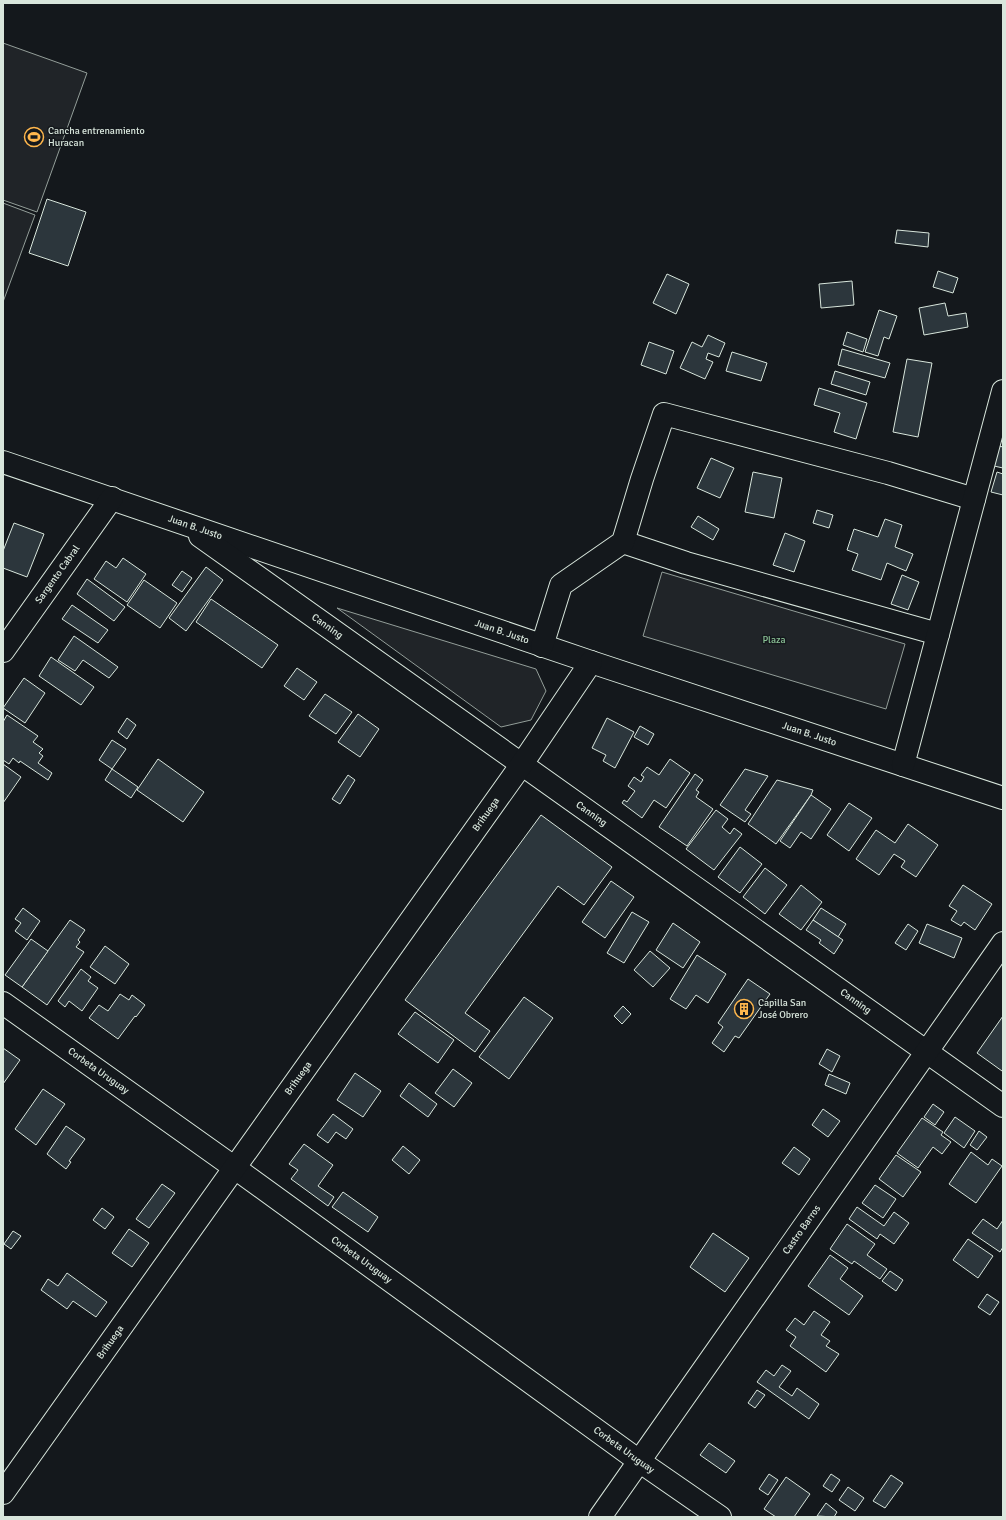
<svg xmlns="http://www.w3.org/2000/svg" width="1006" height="1520" font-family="Signika,sans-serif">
<rect width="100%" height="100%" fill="#14181c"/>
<!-- green -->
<g fill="#202428" stroke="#939e99">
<path d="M 3,43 L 87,73 L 37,212 L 3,200 Z"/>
<path d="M 3,203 L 35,215 L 3,302 Z"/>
<path d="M 662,572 L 905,644 L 886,709 L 643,636 Z"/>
<path d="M 337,608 L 536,669 L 546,691 L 531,720 L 501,727 Z"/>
</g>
<!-- building -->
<g fill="#2c363c" stroke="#d8e6dc">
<path d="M 47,199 L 86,212 L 68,266 L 29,253 Z"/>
<path d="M 897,230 L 929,233 L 928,247 L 895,243 Z"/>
<path d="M 938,271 L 958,278 L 953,293 L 933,287 Z"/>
<path d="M 667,274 L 689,284 L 676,314 L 653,303 Z"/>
<path d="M 852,281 L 854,305 L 821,308 L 819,284 Z"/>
<path d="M 945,303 L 948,316 L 966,313 L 968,327 L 924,335 L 919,308 Z"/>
<path d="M 879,310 L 897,316 L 889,339 L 884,337 L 878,356 L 865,352 Z"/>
<path d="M 847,332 L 867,339 L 863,352 L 843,345 Z"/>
<path d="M 708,335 L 725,343 L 719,357 L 708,353 L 706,359 L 713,362 L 705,379 L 680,368 L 692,342 L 702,347 Z"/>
<path d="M 649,342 L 674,351 L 666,374 L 641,365 Z"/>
<path d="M 842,349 L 890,363 L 885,378 L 838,365 Z"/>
<path d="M 732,352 L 767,363 L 761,381 L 726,371 Z"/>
<path d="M 907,359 L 932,363 L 918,437 L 893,432 Z"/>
<path d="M 835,371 L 870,382 L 866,395 L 831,384 Z"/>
<path d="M 819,388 L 867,403 L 856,439 L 834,432 L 840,413 L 814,405 Z"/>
<path d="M 999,446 L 1003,447 L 1003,468 L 994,466 Z"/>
<path d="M 711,458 L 734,468 L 720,498 L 697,488 Z"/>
<path d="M 753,472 L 782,478 L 774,518 L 745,512 Z"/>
<path d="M 997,472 L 1003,474 L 1003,495 L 991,492 Z"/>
<path d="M 817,510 L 833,515 L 829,528 L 813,523 Z"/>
<path d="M 698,516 L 719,529 L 713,540 L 691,527 Z"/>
<path d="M 885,519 L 902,525 L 895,547 L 913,554 L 906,571 L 887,563 L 881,580 L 852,570 L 858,554 L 847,550 L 854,529 L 878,537 Z"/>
<path d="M 14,523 L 44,534 L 27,577 L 3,568 L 3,551 Z"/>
<path d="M 785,533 L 805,541 L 794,572 L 773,565 Z"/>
<path d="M 123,558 L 146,574 L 127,602 L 94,579 L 106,561 L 116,568 Z"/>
<path d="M 206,567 L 223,580 L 186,631 L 169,618 Z"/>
<path d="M 182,571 L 192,578 L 182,592 L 172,585 Z"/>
<path d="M 902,575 L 919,582 L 908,610 L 891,604 Z"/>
<path d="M 87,579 L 125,607 L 114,621 L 77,594 Z"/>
<path d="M 144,580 L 177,603 L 160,628 L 127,605 Z"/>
<path d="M 211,599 L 278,645 L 262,668 L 196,622 Z"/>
<path d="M 72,605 L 108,630 L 98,643 L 62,619 Z"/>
<path d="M 74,636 L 118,667 L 109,678 L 83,660 L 75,671 L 58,660 Z"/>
<path d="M 51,657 L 94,687 L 81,705 L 39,676 Z"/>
<path d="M 297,668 L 317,682 L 304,700 L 284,686 Z"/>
<path d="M 24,678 L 45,693 L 25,723 L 3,708 Z"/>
<path d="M 325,694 L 352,712 L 336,734 L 309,716 Z"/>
<path d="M 358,714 L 379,729 L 360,757 L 338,742 Z"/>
<path d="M 7,715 L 38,736 L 33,742 L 43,749 L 39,753 L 43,756 L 38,763 L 52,773 L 48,780 L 20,761 L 19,763 L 13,758 L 9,764 L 3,760 L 3,722 Z"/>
<path d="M 127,718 L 136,725 L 127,739 L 118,732 Z"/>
<path d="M 607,718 L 634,732 L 615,768 L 603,761 L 606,755 L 592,748 Z"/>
<path d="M 640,726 L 654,734 L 648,745 L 634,737 Z"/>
<path d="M 112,740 L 126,749 L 112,769 L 99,760 Z"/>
<path d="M 158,759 L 204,792 L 183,822 L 137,790 Z"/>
<path d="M 670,759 L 690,773 L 666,808 L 654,800 L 642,818 L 622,803 L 624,800 L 627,802 L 635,791 L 628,786 L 634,777 L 641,782 L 644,777 L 641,775 L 647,767 L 659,775 Z"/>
<path d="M 3,764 L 21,777 L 3,803 Z"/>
<path d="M 112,769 L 138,787 L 131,798 L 105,780 Z"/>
<path d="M 745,769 L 768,776 L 745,810 L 751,814 L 745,822 L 720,805 Z"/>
<path d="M 695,774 L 703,780 L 696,790 L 699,792 L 696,797 L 713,809 L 687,846 L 659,827 Z"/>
<path d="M 348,775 L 355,780 L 340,804 L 332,799 Z"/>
<path d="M 777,780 L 813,790 L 811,795 L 776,844 L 748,824 Z"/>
<path d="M 811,795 L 831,809 L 811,839 L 801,832 L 790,848 L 780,841 Z"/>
<path d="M 849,803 L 872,818 L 849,851 L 827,835 Z"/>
<path d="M 716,810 L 728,819 L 722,827 L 730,834 L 734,828 L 742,834 L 714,870 L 686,849 Z"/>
<path d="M 541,815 L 612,867 L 584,905 L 558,886 L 465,1013 L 490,1031 L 475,1052 L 405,1000 Z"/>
<path d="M 908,824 L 938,845 L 916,877 L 901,867 L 905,861 L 894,854 L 879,875 L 856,859 L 876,830 L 895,843 Z"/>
<path d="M 740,847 L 762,864 L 740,893 L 718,877 Z"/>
<path d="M 765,868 L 787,885 L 765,914 L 743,897 Z"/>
<path d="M 611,881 L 634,897 L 605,938 L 582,922 Z"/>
<path d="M 801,885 L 822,902 L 801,930 L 779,914 Z"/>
<path d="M 963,885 L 992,904 L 975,930 L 964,922 L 961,926 L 951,920 L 957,911 L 949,906 Z"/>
<path d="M 23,908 L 40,921 L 27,940 L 15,931 L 21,923 L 15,919 Z"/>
<path d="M 821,908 L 846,924 L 838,937 L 813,920 Z"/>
<path d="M 632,912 L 649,922 L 624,963 L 607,953 Z"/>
<path d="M 70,920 L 85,930 L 78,940 L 80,942 L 76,947 L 84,952 L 47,1005 L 22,987 Z"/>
<path d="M 813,920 L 843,940 L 834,954 L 819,943 L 821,940 L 806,930 Z"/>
<path d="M 673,923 L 700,942 L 683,968 L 656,950 Z"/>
<path d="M 908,924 L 918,931 L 906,950 L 895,943 Z"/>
<path d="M 927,924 L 962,938 L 954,958 L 919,943 Z"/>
<path d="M 31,939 L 48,951 L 22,987 L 5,975 Z"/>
<path d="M 105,946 L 129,964 L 115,984 L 90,967 Z"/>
<path d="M 650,951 L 670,968 L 653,987 L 634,970 Z"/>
<path d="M 697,955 L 726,974 L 708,1003 L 696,995 L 686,1009 L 670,999 Z"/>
<path d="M 81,969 L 91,977 L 88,981 L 98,988 L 82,1011 L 69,1001 L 65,1007 L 58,1001 Z"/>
<path d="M 748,979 L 770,994 L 739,1038 L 735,1036 L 724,1052 L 712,1043 L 723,1027 L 718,1023 Z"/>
<path d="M 120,994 L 129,1000 L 132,995 L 145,1005 L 136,1017 L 135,1016 L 118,1039 L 89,1018 L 99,1005 L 108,1011 Z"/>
<path d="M 524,997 L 553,1018 L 509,1079 L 479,1057 Z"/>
<path d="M 623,1006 L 631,1014 L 622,1024 L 614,1016 Z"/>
<path d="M 415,1012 L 454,1040 L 438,1063 L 398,1034 Z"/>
<path d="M 1003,1016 L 1003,1069 L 1002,1071 L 977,1053 Z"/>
<path d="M 3,1048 L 20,1060 L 3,1084 Z"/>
<path d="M 827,1049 L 840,1056 L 832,1072 L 819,1064 Z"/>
<path d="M 453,1069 L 472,1083 L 454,1107 L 435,1093 Z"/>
<path d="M 355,1073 L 381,1091 L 363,1117 L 337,1100 Z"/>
<path d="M 829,1074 L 850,1083 L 846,1094 L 825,1085 Z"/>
<path d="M 409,1083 L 437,1104 L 428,1117 L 400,1096 Z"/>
<path d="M 43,1089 L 65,1104 L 36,1145 L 15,1129 Z"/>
<path d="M 933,1104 L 944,1112 L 935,1125 L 924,1117 Z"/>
<path d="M 823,1109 L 840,1121 L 828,1137 L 812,1125 Z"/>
<path d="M 333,1114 L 353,1129 L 346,1139 L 336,1132 L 328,1143 L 317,1135 Z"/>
<path d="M 955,1117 L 975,1131 L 964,1148 L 944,1133 Z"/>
<path d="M 922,1118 L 943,1132 L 941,1135 L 951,1142 L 942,1154 L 933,1147 L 918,1168 L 897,1153 Z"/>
<path d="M 66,1126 L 85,1139 L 69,1161 L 71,1162 L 66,1169 L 47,1154 Z"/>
<path d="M 979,1131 L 987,1137 L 977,1150 L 970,1145 Z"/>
<path d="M 304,1144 L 333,1165 L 318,1186 L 334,1197 L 328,1206 L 291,1179 L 298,1170 L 289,1164 Z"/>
<path d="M 403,1146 L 420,1160 L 409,1174 L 392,1160 Z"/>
<path d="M 794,1147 L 810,1159 L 799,1175 L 782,1163 Z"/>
<path d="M 971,1152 L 988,1165 L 992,1159 L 1002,1166 L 976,1203 L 949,1184 Z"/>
<path d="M 896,1155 L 921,1172 L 903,1197 L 879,1179 Z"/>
<path d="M 162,1184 L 175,1193 L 149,1228 L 136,1219 Z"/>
<path d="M 875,1185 L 896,1199 L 883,1218 L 862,1203 Z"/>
<path d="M 343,1192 L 378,1217 L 368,1232 L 332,1207 Z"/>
<path d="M 857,1207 L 884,1226 L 894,1212 L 909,1223 L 894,1244 L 880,1234 L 877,1239 L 849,1219 Z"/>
<path d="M 102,1208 L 114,1217 L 105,1229 L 93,1220 Z"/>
<path d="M 983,1219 L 997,1229 L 1003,1220 L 1003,1247 L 1000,1252 L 972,1233 Z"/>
<path d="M 847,1224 L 875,1244 L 867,1255 L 887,1269 L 880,1279 L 854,1261 L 852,1264 L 830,1249 Z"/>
<path d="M 129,1229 L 149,1243 L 132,1267 L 112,1253 Z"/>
<path d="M 13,1231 L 21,1236 L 11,1249 L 4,1244 Z"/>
<path d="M 713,1233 L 749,1258 L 725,1292 L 690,1267 Z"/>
<path d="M 968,1239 L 993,1256 L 978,1278 L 953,1260 Z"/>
<path d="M 830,1255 L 848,1268 L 840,1279 L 863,1296 L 849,1315 L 808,1286 Z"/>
<path d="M 890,1271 L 903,1280 L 896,1291 L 882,1281 Z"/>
<path d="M 67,1273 L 107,1302 L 96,1317 L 73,1301 L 67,1309 L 41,1290 L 48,1279 L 58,1286 Z"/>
<path d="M 987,1294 L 999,1302 L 990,1315 L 978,1307 Z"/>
<path d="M 814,1311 L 830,1322 L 821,1335 L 830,1341 L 826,1346 L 839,1354 L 826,1372 L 790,1346 L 796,1337 L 786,1330 L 795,1318 L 804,1325 Z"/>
<path d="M 782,1365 L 791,1371 L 779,1387 L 792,1396 L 797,1388 L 819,1404 L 809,1419 L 757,1382 L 766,1370 L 774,1376 Z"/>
<path d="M 757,1390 L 765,1395 L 755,1408 L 748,1403 Z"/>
<path d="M 709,1443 L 735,1461 L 726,1473 L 700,1455 Z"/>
<path d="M 769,1474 L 778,1480 L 768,1495 L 759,1489 Z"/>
<path d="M 831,1474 L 840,1480 L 832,1492 L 823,1486 Z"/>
<path d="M 891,1475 L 903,1483 L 885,1508 L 873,1501 Z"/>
<path d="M 786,1477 L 810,1494 L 794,1517 L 776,1517 L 764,1509 Z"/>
<path d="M 848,1487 L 864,1498 L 855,1511 L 839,1500 Z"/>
<path d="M 826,1503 L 837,1512 L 834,1517 L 817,1516 Z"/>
</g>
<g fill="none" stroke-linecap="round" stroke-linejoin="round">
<defs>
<g id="minor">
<path id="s1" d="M 3,462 L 591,662 L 1003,798"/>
<path id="s2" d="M 200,536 L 1003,1106"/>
<path d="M 623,542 L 686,563 L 938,634"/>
<path d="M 542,646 L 561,585 L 623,542 L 642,479 L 664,414 L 888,473 L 974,499"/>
<path id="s3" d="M 3,651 L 112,498"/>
<path d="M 903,765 L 1003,391"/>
<path id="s4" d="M 3,1003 L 235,1168 L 639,1461 L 720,1517"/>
<path id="s5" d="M 3,1493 L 522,764 L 591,662"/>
<path id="s6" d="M 600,1517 L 1003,943"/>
</g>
</defs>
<!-- minor casing -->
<use href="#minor" stroke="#d8e6dc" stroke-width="24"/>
<!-- minor -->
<use href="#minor" stroke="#14181c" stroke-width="22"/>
</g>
<!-- icons -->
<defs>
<symbol id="stadium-ring" viewBox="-11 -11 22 22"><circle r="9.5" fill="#14181c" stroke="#ffb74d" stroke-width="1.5"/><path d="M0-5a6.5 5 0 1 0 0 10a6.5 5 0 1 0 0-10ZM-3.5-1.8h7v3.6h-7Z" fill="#ffb74d"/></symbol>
<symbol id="building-ring" viewBox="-11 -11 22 22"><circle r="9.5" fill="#14181c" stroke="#ffb74d" stroke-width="1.5"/><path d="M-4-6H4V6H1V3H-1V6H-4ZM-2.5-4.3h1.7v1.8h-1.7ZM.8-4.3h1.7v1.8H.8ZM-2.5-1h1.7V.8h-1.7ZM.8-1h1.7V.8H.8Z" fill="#ffb74d"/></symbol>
</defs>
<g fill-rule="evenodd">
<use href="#stadium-ring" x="23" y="126" width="22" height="22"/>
<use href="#building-ring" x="733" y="998" width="22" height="22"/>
</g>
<g text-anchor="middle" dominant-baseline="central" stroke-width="3" stroke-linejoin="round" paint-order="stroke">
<!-- poi labels -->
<g font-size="10" fill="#d8e6dc" stroke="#14181c" text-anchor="start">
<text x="48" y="131">Cancha entrenamiento<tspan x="48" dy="12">Huracan</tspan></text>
<text x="758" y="1003">Capilla San<tspan x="758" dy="12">José Obrero</tspan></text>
</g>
<!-- street labels -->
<g font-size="10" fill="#d8e6dc" stroke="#14181c">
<text stroke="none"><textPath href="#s1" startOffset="203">Juan B. Justo</textPath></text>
<text stroke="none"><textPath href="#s3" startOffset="94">Sargento Cabral</textPath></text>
<text stroke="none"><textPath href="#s2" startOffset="156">Canning</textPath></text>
<text stroke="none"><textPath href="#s1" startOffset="527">Juan B. Justo</textPath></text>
<text stroke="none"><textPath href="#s1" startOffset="851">Juan B. Justo</textPath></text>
<text stroke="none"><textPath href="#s2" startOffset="480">Canning</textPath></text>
<text stroke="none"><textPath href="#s5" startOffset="833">Brihuega</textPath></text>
<text stroke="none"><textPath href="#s2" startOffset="804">Canning</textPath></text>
<text stroke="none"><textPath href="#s4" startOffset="117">Corbeta Uruguay</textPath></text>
<text stroke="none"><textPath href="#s5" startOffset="509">Brihuega</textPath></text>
<text stroke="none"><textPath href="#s6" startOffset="351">Castro Barros</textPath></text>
<text stroke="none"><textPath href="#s4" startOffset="441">Corbeta Uruguay</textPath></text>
<text stroke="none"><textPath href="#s5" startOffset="185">Brihuega</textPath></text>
<text stroke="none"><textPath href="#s4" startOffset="765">Corbeta Uruguay</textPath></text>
</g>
<!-- park labels -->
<g font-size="10" fill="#8ac095" stroke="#14181c">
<text x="774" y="640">Plaza</text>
</g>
</g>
<!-- border -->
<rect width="1006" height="1520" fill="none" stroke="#d8e6dc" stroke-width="8"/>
</svg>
